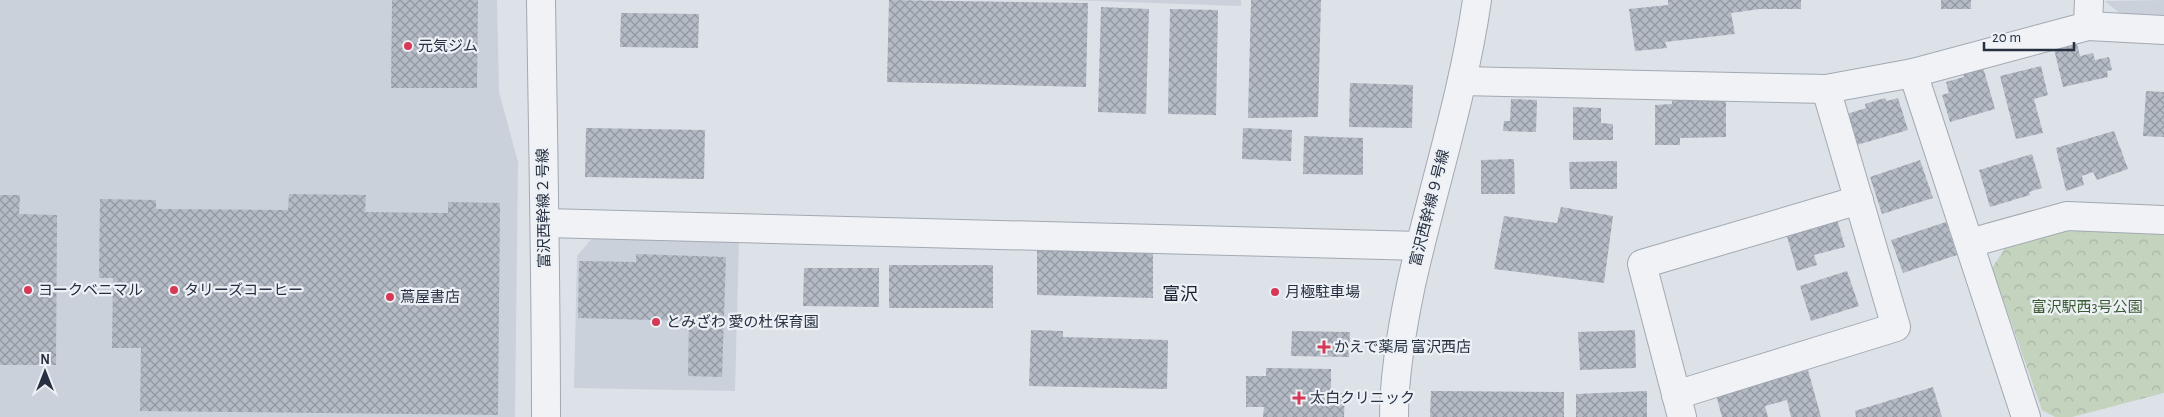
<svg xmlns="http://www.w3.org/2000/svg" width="2164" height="417" font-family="'Alegreya Sans','Noto Sans JP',sans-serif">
<defs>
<pattern id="park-crowns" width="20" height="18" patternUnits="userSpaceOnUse" patternTransform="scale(1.25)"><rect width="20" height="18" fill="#c4d3be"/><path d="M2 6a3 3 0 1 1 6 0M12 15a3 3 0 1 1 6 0" fill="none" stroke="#a8b5a4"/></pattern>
<pattern id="building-cross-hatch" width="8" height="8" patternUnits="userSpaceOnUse" patternTransform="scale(1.25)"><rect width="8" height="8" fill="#b4bbc5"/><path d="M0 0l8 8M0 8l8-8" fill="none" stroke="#9298a1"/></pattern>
</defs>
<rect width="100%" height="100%" fill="#dde2e8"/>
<!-- built -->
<g fill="#cbd1da">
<path d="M 0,0 L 497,0 L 499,92 L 518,162 L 515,417 L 0,417 Z"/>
<path d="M 1067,0 L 1241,0 L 1241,6 Z"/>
<path d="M 2164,0 L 2164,17 L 2123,16 L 2105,1 Z"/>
<path d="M 594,236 L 739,239 L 735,391 L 574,388 L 577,256 Z"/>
</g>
<!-- park -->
<path fill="url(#park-crowns)" d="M 2075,227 L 2164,231 L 2164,393 L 2072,417 L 2055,417 L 2042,410 L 1992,268 L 2005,248 Z"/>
<!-- building -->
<g fill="url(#building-cross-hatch)">
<path d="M 392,0 L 478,0 L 477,88 L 391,88 Z"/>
<path d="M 889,0 L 1088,3 L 1086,87 L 887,82 Z"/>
<path d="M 1251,0 L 1321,0 L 1318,117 L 1248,118 Z"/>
<path d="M 1668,0 L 1801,0 L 1801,9 L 1760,9 L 1731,13 L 1735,34 L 1665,42 L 1667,48 L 1635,51 L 1629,9 L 1668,5 Z"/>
<rect x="1941" y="0" width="30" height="9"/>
<path d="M 1101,7 L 1149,9 L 1146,114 L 1098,112 Z"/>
<path d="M 1170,9 L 1218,10 L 1216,115 L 1168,114 Z"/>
<path d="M 621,13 L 699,14 L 698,48 L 620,47 Z"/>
<path d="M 2077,44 L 2080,56 L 2093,53 L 2095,60 L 2109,57 L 2112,70 L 2107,71 L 2108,77 L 2063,87 L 2054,49 Z"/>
<path d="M 2041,66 L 2048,95 L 2034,99 L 2043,133 L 2016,139 L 2000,76 Z"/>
<path d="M 1983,67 L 1995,109 L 1950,122 L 1942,95 L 1949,93 L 1946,82 L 1964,77 L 1963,73 Z"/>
<path d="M 1350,83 L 1413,85 L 1412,128 L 1349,127 Z"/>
<path d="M 2146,91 L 2164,92 L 2164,137 L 2143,136 Z"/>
<path d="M 1672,96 L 1709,96 L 1709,101 L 1726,101 L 1726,137 L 1680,138 L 1680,145 L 1655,145 L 1655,105 L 1672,104 Z"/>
<path d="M 1885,98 L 1887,101 L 1898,98 L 1908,130 L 1857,145 L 1847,114 L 1866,108 L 1865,104 Z"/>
<path d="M 1511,99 L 1537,100 L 1536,132 L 1503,131 L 1504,121 L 1510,121 Z"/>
<path d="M 1573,107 L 1601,108 L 1601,123 L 1613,124 L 1613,140 L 1573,140 Z"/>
<path d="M 586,128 L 705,130 L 704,179 L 585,177 Z"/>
<path d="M 1243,128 L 1292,130 L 1291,161 L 1242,159 Z"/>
<path d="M 2114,131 L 2128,169 L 2097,180 L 2093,172 L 2082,176 L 2084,185 L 2066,191 L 2056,148 Z"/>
<path d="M 1304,136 L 1363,138 L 1363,175 L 1303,174 Z"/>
<path d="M 2032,154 L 2042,188 L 2029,192 L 2030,195 L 1990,207 L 1979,170 Z"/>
<path d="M 1514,159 L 1515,194 L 1481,194 L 1481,160 Z"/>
<path d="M 1920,160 L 1933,198 L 1882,214 L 1870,177 Z"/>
<path d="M 1617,161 L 1617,189 L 1570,189 L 1569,162 Z"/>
<path d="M 289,194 L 366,195 L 365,212 L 448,213 L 448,202 L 500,203 L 498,415 L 140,411 L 141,348 L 112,348 L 113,278 L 99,278 L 100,199 L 156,200 L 156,209 L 288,210 Z"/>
<path d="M 0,195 L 20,195 L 19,214 L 57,215 L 56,365 L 0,365 Z"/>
<path d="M 1561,207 L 1613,216 L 1604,283 L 1494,269 L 1504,216 L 1557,223 Z"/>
<path d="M 1837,219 L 1845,247 L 1814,255 L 1817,265 L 1797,271 L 1786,233 Z"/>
<path d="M 1946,222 L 1957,255 L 1903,273 L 1891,240 Z"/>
<path d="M 1037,248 L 1153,251 L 1153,298 L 1037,295 Z"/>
<path d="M 636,254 L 726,257 L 722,377 L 688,376 L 689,321 L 578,318 L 579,261 L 636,262 Z"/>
<rect x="889" y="265" width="104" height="43"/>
<path d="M 804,268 L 879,268 L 879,307 L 803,306 Z"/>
<path d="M 1847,271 L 1859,306 L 1811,321 L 1800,286 Z"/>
<path d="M 1031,330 L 1063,331 L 1063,337 L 1168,340 L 1167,389 L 1029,386 Z"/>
<path d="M 1635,330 L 1636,368 L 1580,370 L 1578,332 Z"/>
<path d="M 1292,331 L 1350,332 L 1349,357 L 1291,356 Z"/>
<path d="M 1266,368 L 1331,369 L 1331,393 L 1345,393 L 1344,417 L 1263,417 L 1264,407 L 1246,407 L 1246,376 L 1266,376 Z"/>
<path d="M 1808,370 L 1821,417 L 1791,417 L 1787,400 L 1765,406 L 1768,417 L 1722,417 L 1716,395 Z"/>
<path d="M 1933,387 L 1942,417 L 1856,417 L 1855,411 Z"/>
<path d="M 1431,391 L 1564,392 L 1564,417 L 1430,417 Z"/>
<path d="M 1647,391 L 1647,417 L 1576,417 L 1576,394 Z"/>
</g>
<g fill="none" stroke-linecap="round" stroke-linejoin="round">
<defs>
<g id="minor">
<path d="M 2088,26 L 2164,30"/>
<path d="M 1913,73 L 2026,417"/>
<path d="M 1462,81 L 1826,89 L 1913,73 L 2088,26 L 2089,0"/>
<path d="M 546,223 L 1420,246"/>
<path d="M 1970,243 L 2067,216 L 2164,220"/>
<path d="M 1676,395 L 1896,327 L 1826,89"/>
<path d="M 1682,417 L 1642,264 L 1859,200"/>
</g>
<g id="tertiary">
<path d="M 541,0 C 543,139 546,278 546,417"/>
<path d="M 1394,417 C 1394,373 1402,328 1411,285 C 1432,190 1463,97 1477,0"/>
</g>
</defs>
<!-- minor casing -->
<use href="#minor" stroke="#a2a9b2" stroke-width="30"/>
<!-- tertiary casing -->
<use href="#tertiary" stroke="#a2a9b2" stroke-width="30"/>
<!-- minor -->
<use href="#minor" stroke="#f0f2f6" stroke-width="28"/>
<!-- tertiary -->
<use href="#tertiary" stroke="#f0f2f6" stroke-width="28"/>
</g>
<!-- markers -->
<g fill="#d63955" stroke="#edf1f6" stroke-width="2">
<circle cx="408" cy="46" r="5"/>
<circle cx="28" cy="290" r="5"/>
<circle cx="174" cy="290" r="5"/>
<circle cx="1275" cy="292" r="5"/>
<circle cx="390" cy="297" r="5"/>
<circle cx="656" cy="322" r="5"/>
<path d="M1321.5 339.5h5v5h5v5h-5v5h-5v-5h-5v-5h5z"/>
<path d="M1296.5 390.5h5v5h5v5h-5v5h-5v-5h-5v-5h5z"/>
</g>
<g text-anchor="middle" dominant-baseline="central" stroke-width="4.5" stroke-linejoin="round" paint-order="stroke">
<!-- poi labels -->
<g font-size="15" fill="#263040" stroke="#edf1f6" text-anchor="start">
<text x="418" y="46">元気ジム</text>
<text x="38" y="290">ヨークベニマル</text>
<text x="184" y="290">タリーズコーヒー</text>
<text x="1285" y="292">月極駐車場</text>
<text x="400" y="297">蔦屋書店</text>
<text x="666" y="322">とみざわ 愛の杜保育園</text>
<text x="1334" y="347">かえで薬局 富沢西店</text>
<text x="1310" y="398">太白クリニック</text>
</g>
<!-- street labels -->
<g font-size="15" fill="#263040" stroke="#edf1f6">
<text transform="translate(544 208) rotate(-91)">富沢西幹線２号線</text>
<text transform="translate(1430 208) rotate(-76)">富沢西幹線９号線</text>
</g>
<!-- park labels -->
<g font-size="15" fill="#3b5c32" stroke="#edf1f6">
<text x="2087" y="307">富沢駅西3号公園</text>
</g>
<!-- quarter labels -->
<g font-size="18" fill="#182130" stroke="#edf1f6">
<text x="1180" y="295">富沢</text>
</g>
</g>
<!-- north arrow -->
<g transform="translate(45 372)" stroke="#edf1f6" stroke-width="4" paint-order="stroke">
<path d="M0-4L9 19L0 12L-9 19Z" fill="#263040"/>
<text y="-8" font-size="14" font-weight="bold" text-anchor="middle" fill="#263040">N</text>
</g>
<!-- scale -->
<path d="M1984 42v8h90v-8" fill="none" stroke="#263040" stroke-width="2.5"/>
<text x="1992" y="42" font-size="15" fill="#263040" stroke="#edf1f6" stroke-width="4" paint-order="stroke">20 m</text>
</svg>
